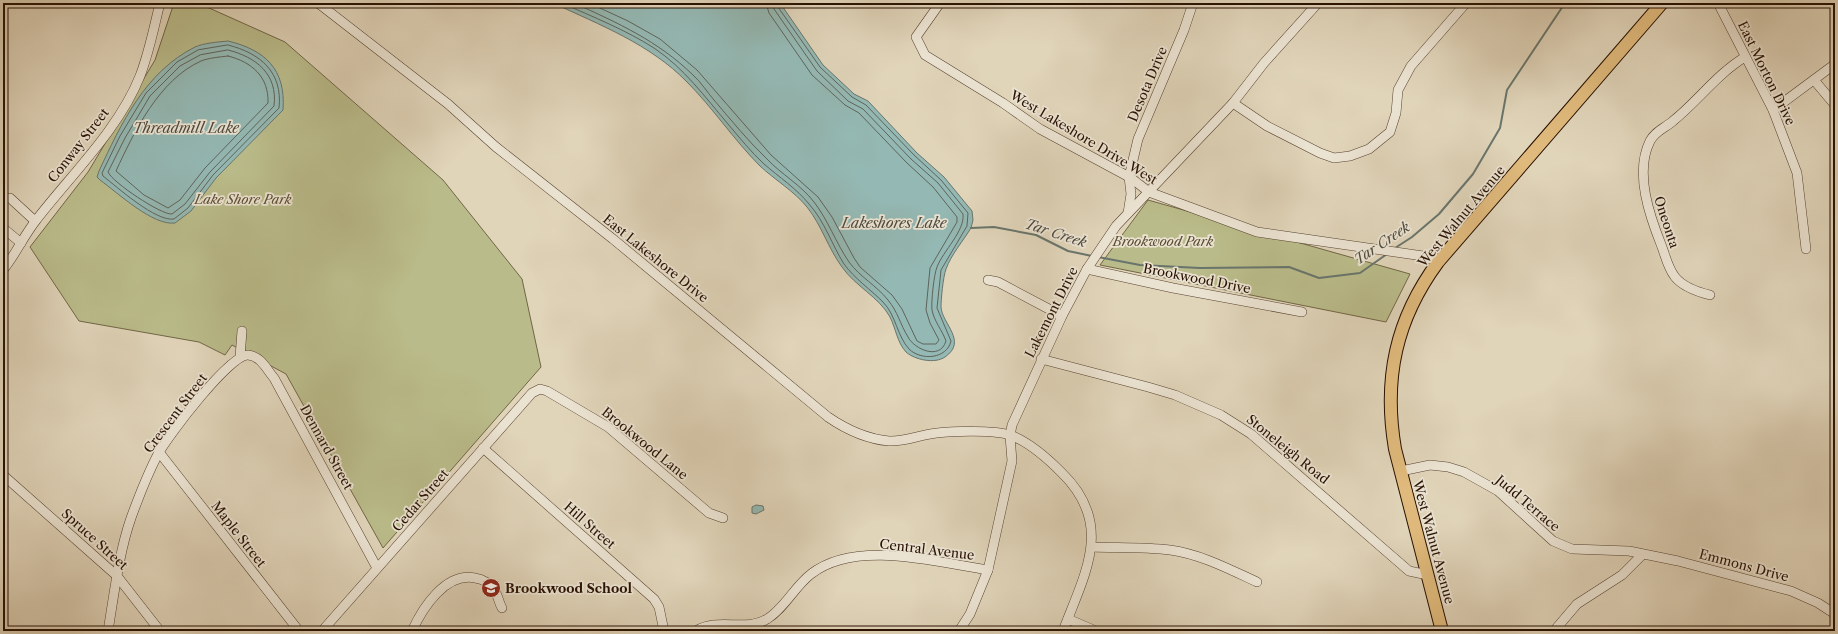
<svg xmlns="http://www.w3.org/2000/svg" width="1838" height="634" font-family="'Libre Caslon Text',serif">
<rect width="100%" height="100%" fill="#e0d4b9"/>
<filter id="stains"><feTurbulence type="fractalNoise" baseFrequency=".005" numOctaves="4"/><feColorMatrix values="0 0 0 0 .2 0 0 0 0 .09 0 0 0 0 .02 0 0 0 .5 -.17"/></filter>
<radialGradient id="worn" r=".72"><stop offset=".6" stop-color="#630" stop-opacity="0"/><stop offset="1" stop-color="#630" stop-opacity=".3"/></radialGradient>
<!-- green -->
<g fill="#babb8a" stroke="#716646">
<path d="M 174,3 L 198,3 L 285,42 L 443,180 L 522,279 L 541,367 L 383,548 L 286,374 L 232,345 L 225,355 L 199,342 L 79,321 L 30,247 L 88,172 L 155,60 Z"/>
<path d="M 1148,200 L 1410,274 L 1386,322 L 1100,265 Z"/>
</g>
<!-- water -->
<g fill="#94b8b3" stroke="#69756c">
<path d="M 553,3 L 780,3 L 823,65 L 854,94 L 868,101 L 917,153 L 944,177 L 972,211 L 973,220 L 971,228 C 963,241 951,255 946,269 C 943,277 941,300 941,307 C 942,324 968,341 945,357 C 935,364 915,360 906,352 C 897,342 896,329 890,317 C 879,297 855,286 842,267 C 828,248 822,226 807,207 C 794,191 775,180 760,166 C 734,140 713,108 687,82 C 650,44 600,25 553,3 Z"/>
<path d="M 228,41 C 265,50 286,69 283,110 L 216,178 L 191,211 L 175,223 C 153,226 118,193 100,180 L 97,177 L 99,171 C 121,124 145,72 195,47 C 204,43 218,42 228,41 Z"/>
<path d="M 756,505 L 763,506 L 764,510 L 756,514 L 752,513 L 752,507 Z"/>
</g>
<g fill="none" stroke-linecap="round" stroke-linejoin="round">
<!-- shore -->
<g stroke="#5e645a" stroke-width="1">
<path d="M 562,3 C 593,17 626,30 654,48 C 684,68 705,97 728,124 C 739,137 751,152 764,164 C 779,177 797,189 809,204 C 825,222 832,245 844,264 C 855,279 870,289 883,302 C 896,315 897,336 909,349 C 921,361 947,359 951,341 L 937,308 L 941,270 L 967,226 L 968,213 L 941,180 L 914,155 L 866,105 L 852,97 L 820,67 L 778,7 L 777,3"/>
<path d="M 574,3 C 618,23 658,41 693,75 C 701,82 707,92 714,100 C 731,120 748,141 767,159 C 781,174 801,185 814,202 C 828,220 836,243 849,262 C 860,277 877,286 888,300 C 898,312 900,324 908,337 C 914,349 940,361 946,341 C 942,330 934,321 932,310 C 931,302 934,274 937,267 C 943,251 965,231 963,214 L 938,183 L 911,159 L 863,109 L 848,101 L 817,71 L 774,9 L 772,3"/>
<path d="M 589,3 L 628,21 L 660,39 L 697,70 L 771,155 L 818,197 L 832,217 L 854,258 L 860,267 L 892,295 L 902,309 L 917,341 L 923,344 L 936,344 L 939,340 L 930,323 L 926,310 L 930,268 L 957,222 L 957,217 L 933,187 L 907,163 L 859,113 L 845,105 L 812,75 L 769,13 L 766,3"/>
<path d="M 228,45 C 260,53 283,72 279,108 L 213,175 L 188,208 L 174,219 C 156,222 117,187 103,176 L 102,173 L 120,136 L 146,93 L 177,62 L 198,50 Z"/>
<path d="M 228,50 C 256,57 278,74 274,106 L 210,172 L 185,204 L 172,214 C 161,215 112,182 108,172 L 125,138 L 150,96 L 180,66 L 200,55 Z"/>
<path d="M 228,56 C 252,62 269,77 268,103 L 205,168 L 180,200 L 168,208 L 144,195 L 116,171 C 134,132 159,80 201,61 C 208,58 220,57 228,56 Z"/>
</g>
<!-- stream -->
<g stroke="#69756c" stroke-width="2">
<path d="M 971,228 L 994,227 L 1036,235 L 1068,251 L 1092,256"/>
<path d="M 1395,248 L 1412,237 L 1439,214 L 1473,174 L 1500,128 L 1507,90 L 1565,3"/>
<path d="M 1098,257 L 1140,265 L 1200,268 L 1289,267 L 1319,278 L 1360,273 L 1387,254"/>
</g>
<defs>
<g id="minor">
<path d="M 318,3 L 448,104 L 496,147 L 613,239 L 828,417 C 847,430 866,439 889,441 C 905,442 922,434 937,433 C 954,431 994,430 1010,435 C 1029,442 1047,458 1061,472 C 1115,524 1085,573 1063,631"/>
<path d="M 940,3 L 916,37 L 925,55 L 1003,103 L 1040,129 L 1131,178 L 1149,192 L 1257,232 L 1423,256 L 1438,262"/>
<path d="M 1718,3 L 1773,110 L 1797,173 L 1806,249"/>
<path d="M 1814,80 L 1835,105"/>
<path d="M 1233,103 L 1267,126 L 1320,153 L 1334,158 L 1350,156 L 1369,149 L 1390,132 L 1396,113 L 1398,90 L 1411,66 L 1466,3"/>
<path d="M 1773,110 L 1835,64"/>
<path d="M 10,198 L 35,221"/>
<path d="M 1128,213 L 1131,194 L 1129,177 L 1138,139 L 1184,30 L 1193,3"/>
<path d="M 3,228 L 21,243"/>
<path d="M 1087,269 L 1173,288 L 1302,312"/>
<path d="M 3,270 C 16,254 24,235 37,219 C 71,175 119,129 140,76 C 149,53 154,27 160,3"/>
<path d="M 988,280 L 998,282 L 1062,316"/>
<path d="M 1710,295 C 1698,292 1683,287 1675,277 C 1668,268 1666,258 1662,247 C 1650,217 1634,173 1650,141 C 1655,131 1665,128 1673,121 C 1698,101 1717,74 1745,57"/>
<path d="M 240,357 L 242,331"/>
<path d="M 1041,359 L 1148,387 L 1175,395 L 1221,415 L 1251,434 L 1409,571 L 1428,575"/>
<path d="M 483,448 L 654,599 L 659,607 L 664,631"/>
<path d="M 159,452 L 299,631"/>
<path d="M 1401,471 L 1430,465 L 1448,467 L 1464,472 L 1498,491 L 1553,541 L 1572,549 L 1629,551 L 1678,561 L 1791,591 L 1818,603 L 1835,614"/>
<path d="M 3,475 L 117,576 L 160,631"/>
<path d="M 1092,547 C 1118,548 1144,547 1170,550 C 1200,554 1229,569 1257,582"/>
<path d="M 1068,619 L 1096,631"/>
<path d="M 108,631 C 114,595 119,552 131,518 C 139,496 147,475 158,454 C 168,436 230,354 248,355 C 261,356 267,370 274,378 L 377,568"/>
<path d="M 322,631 L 532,393 L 540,389 L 547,391 L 608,427 L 709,513 L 723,518"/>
<path d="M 412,631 C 423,607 446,572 475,578 C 483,579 491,584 495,591 C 498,596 499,603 502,608"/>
<path d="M 696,631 C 717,617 746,632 767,619 C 784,609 795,586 811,574 C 855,539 936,562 988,570"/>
<path d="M 959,631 L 970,614 L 988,570 L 1012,461 L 1010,436 L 1012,425 L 1062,316 L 1087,269 L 1116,226 L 1233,103 L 1264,63 L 1318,3"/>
<path d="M 1554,631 L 1577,604 L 1622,575 L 1642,555"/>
</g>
<path id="major" d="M 1442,631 L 1395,449 C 1383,378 1396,319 1438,262 L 1662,3"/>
</defs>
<!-- minor casing -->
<use href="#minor" stroke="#564230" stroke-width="10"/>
<!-- major casing -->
<use href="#major" stroke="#281102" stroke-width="14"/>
<!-- minor -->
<use href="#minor" stroke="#ebe3d2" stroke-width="9"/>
<!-- major -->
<use href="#major" stroke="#e0ba7c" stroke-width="12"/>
</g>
<!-- icons -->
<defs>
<symbol id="school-disc" viewBox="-11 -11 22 22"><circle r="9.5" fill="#8f2418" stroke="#ebe3d2"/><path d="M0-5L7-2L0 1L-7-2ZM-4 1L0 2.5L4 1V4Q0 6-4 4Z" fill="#fff"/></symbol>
</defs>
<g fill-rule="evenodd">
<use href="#school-disc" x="480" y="577" width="22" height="22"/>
</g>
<g text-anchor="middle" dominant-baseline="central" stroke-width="3.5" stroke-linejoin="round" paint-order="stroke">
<!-- street labels -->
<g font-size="13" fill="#281102" stroke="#ebe3d2">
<text transform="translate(1767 73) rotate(64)">East Morton Drive</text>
<text transform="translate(1147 84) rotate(-67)">Desota Drive</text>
<text transform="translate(1084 137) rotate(31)">West Lakeshore Drive West</text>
<text transform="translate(78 145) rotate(-52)">Conway Street</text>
<text transform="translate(1461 216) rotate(-50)">West Walnut Avenue</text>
<text transform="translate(1667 222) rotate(72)">Oneonta</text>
<text transform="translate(656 258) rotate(39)">East Lakeshore Drive</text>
<text transform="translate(1197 278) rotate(11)">Brookwood Drive</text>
<text transform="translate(1051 312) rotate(-63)">Lakemont Drive</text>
<text transform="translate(175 413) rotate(-53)">Crescent Street</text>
<text transform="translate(645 443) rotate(39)">Brookwood Lane</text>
<text transform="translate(327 447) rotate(61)">Dennard Street</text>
<text transform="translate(1288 449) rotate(39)">Stoneleigh Road</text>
<text transform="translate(420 500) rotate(-49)">Cedar Street</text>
<text transform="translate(1528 503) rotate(40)">Judd Terrace</text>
<text transform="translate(590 525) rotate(41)">Hill Street</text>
<text transform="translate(239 534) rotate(52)">Maple Street</text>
<text transform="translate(95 539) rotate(42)">Spruce Street</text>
<text transform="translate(1434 542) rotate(75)">West Walnut Avenue</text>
<text transform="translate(927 549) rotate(7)">Central Avenue</text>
<text transform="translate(1744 565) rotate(15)">Emmons Drive</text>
</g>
<!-- park labels -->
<g font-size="13" font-style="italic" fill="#5b4c32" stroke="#ebe3d2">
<text x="243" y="199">Lake Shore Park</text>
<text x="1163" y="241">Brookwood Park</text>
</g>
<!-- poi labels -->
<g font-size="13" font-weight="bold" fill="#281102" stroke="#ebe3d2" text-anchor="start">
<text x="505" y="588">Brookwood School</text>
</g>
<!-- water labels -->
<g font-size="14" font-style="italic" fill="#4e4b40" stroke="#ebe3d2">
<text x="186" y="128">Threadmill Lake</text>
<text x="894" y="223">Lakeshores Lake</text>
<text transform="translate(1056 233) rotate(18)">Tar Creek</text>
<text transform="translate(1382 243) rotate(-34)">Tar Creek</text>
</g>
</g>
<!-- margin -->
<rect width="1838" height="634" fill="none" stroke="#e0d4b9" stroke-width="16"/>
<rect x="4" y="4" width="1830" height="626" fill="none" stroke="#281102" stroke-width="2"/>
<rect x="8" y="8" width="1822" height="618" fill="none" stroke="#281102"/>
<rect width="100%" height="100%" filter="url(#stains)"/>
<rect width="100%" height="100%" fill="url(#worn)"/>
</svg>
